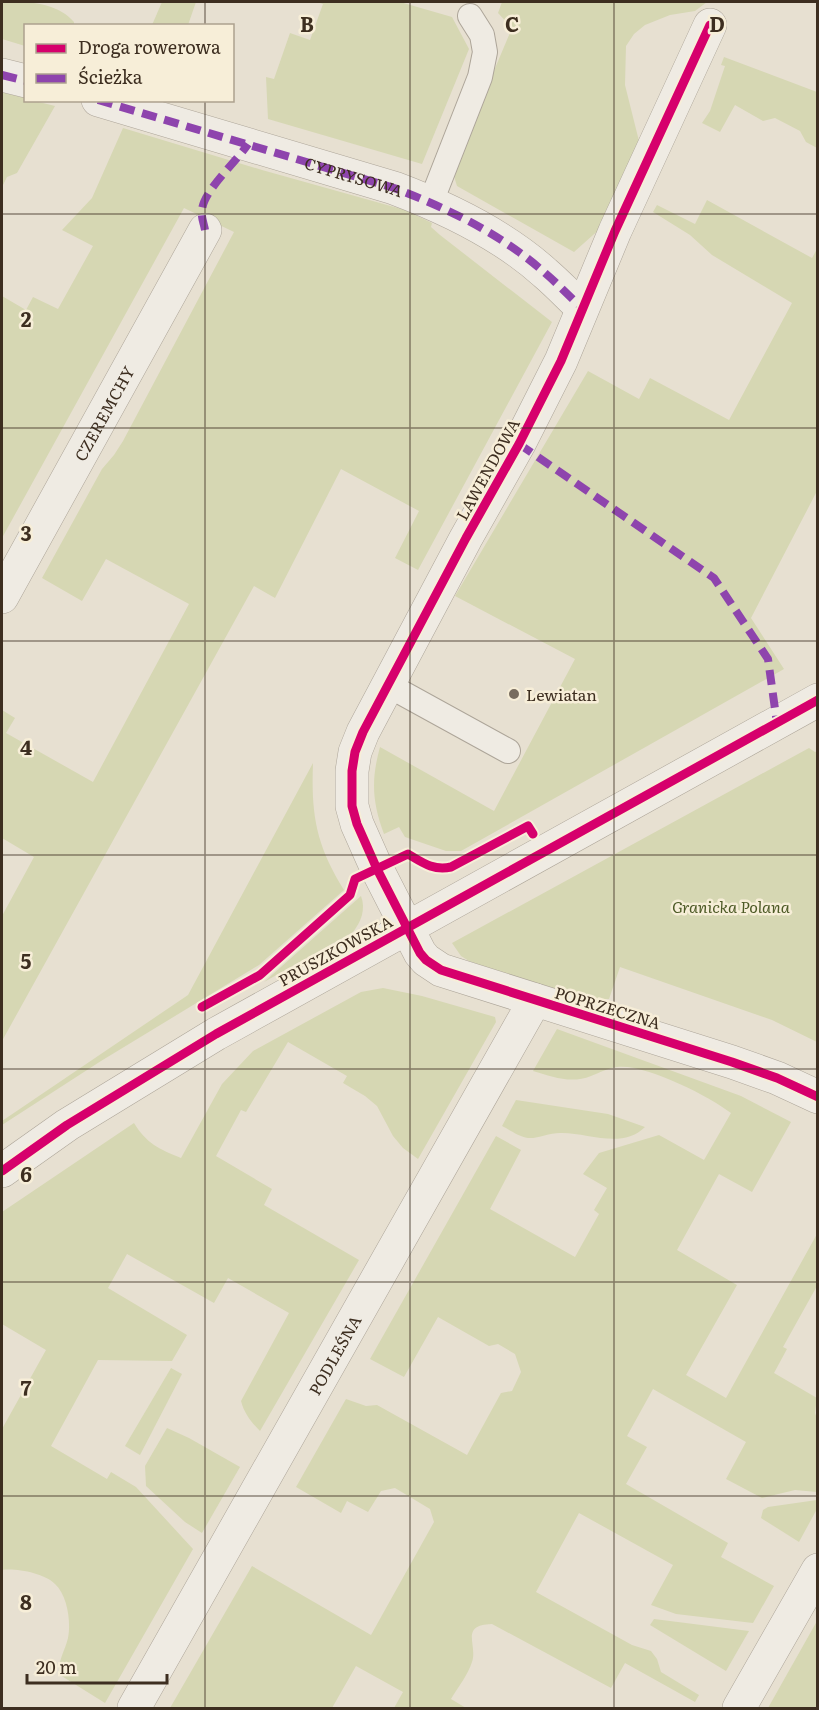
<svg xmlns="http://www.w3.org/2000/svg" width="819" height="1710" font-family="Literata,serif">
<rect width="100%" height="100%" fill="#e7e0d1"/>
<!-- green -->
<g fill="#d6d7b3">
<path d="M 2,2 C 26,1 57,2 74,22 L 74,25 L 26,26 L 25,46 L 2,39 Z"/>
<path d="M 162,2 L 196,2 L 188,25 L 152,25 Z"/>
<path d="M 317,2 L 400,2 L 452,17 L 469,49 L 422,164 L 268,119 L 266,77 L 274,79 L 290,33 L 310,40 L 323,4 Z"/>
<path d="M 502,2 L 707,2 L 695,11 L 670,15 L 645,25 L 634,34 L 626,46 L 625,85 L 639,141 L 602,227 L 574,252 L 457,186 L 452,170 L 512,28 L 498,13 Z"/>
<path d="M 724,57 L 817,92 L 817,148 L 806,142 L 800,131 L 775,118 L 763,121 L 735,105 L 720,132 L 702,123 L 710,111 L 725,66 L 721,65 Z"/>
<path d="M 2,92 L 25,98 L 26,100 L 35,101 L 55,106 L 17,173 L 7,177 L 2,187 Z"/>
<path d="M 123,128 L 262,170 L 405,210 L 432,223 L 431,227 L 440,235 L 552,322 L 418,570 L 395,558 L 419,511 L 341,469 L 275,598 L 254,586 L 2,1041 L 2,916 L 34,857 L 2,838 L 2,710 L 15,718 L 6,733 L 93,782 L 189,604 L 106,559 L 82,601 L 42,578 L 102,469 L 114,455 L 123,441 L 234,232 L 184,208 L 2,538 L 2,296 L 26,310 L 33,297 L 58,309 L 93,246 L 62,230 L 92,198 Z"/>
<path d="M 707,200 L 812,258 L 817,249 L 817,491 L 751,618 L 784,669 L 461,851 L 446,851 L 405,837 L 399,827 L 384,834 C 372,801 371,780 380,747 L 494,811 L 575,659 L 455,596 L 588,371 L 639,399 L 650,378 L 729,420 L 792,303 L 712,255 L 690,235 L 653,212 L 657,205 L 695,224 Z"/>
<path d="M 809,748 L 815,752 L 817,751 L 817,1042 L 772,1020 L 620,967 L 609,999 L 572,1000 L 469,961 L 461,956 L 452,943 Z"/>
<path d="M 313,763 C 311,815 316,845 344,890 L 259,965 L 101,1061 L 2,1125 L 2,1121 L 188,995 Z"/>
<path d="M 361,896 C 366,909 361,922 353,932 L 264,982 Z"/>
<path d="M 383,988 L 422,996 L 495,1017 L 496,1022 L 418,1159 L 403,1148 L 393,1136 L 377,1106 L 365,1096 L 343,1083 L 347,1076 L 288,1042 L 246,1112 L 241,1110 L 216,1156 L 272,1189 L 264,1205 L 359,1260 L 260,1431 C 251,1422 244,1413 241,1401 L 289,1313 L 228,1278 L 214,1303 L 127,1254 L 108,1288 L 187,1335 L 172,1361 L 98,1360 L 51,1446 L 107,1479 L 111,1472 L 136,1487 L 193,1549 L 105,1703 L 60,1675 C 57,1661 65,1651 68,1638 C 71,1623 68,1596 55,1584 C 44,1573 16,1568 2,1570 L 2,1429 L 46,1350 L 2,1324 L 2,1212 L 134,1123 C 147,1144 159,1149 181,1158 L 222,1084 L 253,1051 L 361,992 Z"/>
<path d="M 557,1029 L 741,1096 L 791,1122 L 752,1192 L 719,1174 L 677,1250 L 737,1285 L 686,1375 L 726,1398 L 817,1234 L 817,1286 L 783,1347 L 787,1349 L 774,1373 L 817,1398 L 815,1413 L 818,1421 L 817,1492 L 795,1490 L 762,1498 L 726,1479 L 746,1442 L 653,1389 L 627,1436 L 647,1447 L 626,1484 L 728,1543 L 721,1557 L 774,1586 L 753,1623 L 676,1614 L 651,1605 L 673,1565 L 579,1513 L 536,1592 L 632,1645 L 651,1651 L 657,1659 L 661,1672 L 699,1695 L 695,1702 L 625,1663 L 611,1688 L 492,1624 C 459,1625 478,1645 472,1662 C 468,1675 458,1687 451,1699 L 466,1708 L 394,1708 L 403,1692 L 356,1666 L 332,1708 L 170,1708 L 252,1566 L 371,1635 L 434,1522 L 430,1509 L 395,1488 L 381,1491 L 368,1512 L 347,1501 L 341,1513 L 296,1487 L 346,1399 L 366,1406 L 377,1405 L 467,1455 L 501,1393 L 512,1391 L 521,1372 L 515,1354 L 498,1344 L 489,1346 L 438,1317 L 404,1377 L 370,1359 L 496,1136 L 521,1150 L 490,1209 L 575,1257 L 599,1214 L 594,1210 L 607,1188 L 583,1174 L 599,1153 L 659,1135 L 704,1160 L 731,1113 C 709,1096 644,1063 617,1067 C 608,1068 599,1073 591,1076 C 571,1084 553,1077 533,1071 Z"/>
<path d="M 516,1100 L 608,1114 L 645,1127 C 622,1150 587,1132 560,1133 C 549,1133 537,1139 528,1138 C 519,1137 510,1130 502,1126 Z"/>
<path d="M 171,1368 L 182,1374 L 140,1455 L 125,1446 Z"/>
<path d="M 167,1428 L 189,1438 L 240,1467 L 202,1533 L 185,1522 L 146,1486 L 145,1466 Z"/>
<path d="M 817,1500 L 817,1509 L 799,1542 L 761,1518 L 763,1510 L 768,1507 Z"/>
<path d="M 654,1619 L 749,1631 L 726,1671 L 650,1625 Z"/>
<path d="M 817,1621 L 817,1708 L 768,1708 Z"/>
</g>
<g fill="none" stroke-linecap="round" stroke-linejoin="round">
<defs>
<g id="service">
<path d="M 431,202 L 480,77 L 485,52 L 482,35 L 470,16"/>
<path d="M 386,684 L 508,751"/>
</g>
<g id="minor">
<path d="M 710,25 L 615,231 L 561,361 L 519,444 L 466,538 L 363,732 L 355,752 L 352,771 L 352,806 L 357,824 L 377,869 L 420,953 L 426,960 L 441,970 L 732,1062 L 777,1078 L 818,1097"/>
<path d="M 2,75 L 26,81"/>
<path id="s1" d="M 98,100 L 394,188 C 447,208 503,235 545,273 C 558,284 570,297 582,308"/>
<path id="s2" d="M 2,597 L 205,230"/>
<path id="s3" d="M 134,1708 L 535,1000"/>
<path d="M 739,1708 L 818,1570"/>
</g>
<path id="tertiary" d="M 2,1171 L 67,1125 L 216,1034 L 818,700"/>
</defs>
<!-- service casing -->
<use href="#service" stroke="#ada599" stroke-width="26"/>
<!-- minor casing -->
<use href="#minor" stroke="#ada599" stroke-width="34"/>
<!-- tertiary casing -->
<use href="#tertiary" stroke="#ada599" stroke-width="34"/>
<!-- service -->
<use href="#service" stroke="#efebe3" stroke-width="24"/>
<!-- minor -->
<use href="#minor" stroke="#efebe3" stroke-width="33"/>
<!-- tertiary -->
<use href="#tertiary" stroke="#efebe3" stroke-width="33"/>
<!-- quiet -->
<g stroke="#8e44ad" stroke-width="8" stroke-dasharray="15 8" stroke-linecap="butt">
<path d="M 2,75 L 26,81"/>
<path d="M 98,100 L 394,188 C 447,208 503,235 545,273 C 558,284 570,297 582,308"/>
<path d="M 205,230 C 204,224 201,217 202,211 C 202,192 237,161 248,144"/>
<path d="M 519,444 L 714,578 L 768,659 L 777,723"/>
</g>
<defs>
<g id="cycleway">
<path d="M 710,25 L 615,231 L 561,361 L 519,444 L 466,538 L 363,732 L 355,752 L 352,771 L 352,806 L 357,824 L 377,869 L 420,953 L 426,960 L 441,970 L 732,1062 L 777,1078 L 818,1097"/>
<path d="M 202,1007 L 260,975 L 350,895 L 355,879 L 408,854 C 423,863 434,871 451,867 L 528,826 L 533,834"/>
<path d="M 2,1171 L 67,1125 L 216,1034 L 818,700"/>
</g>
</defs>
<!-- cycleway casing -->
<use href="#cycleway" stroke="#f7eed8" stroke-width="13"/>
<!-- cycleway -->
<use href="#cycleway" stroke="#d6006c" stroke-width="9"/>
</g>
<!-- grid -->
<path fill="none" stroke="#3d2e20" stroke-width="1.5" stroke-opacity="0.55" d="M 205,2 L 205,26M 410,2 L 410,1708M 614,2 L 614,1708M 205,100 L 205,1708M 2,214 L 818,214M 2,428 L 818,428M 2,641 L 818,641M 2,855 L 818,855M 2,1069 L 818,1069M 2,1282 L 818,1282M 2,1496 L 818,1496"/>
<!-- markers -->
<circle fill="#786c5e" stroke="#f7eed8" stroke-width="2" cx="514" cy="694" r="6"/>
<g text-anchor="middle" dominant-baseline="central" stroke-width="5" stroke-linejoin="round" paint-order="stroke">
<!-- street labels -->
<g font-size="16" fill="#3d2e20" stroke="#f7eed8">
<text stroke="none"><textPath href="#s1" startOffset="267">CYPRYSOWA</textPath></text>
<text stroke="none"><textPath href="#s2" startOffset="210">CZEREMCHY</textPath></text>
<text transform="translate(487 469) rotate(-61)">LAWENDOWA</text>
<text transform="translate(335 950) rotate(-29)">PRUSZKOWSKA</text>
<text transform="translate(608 1007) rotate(17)">POPRZECZNA</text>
<text stroke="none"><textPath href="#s3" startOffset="406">PODLEŚNA</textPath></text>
</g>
<!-- poi labels -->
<g font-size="16" fill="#3d2e20" stroke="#f7eed8" text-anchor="start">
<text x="526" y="694">Lewiatan</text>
</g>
<!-- park labels -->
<g font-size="16" font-style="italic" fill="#4d5a26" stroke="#f7eed8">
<text x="731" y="906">Granicka Polana</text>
</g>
</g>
<g font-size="20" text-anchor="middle" font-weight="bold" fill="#3d2e20" stroke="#f7eed8" stroke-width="5" stroke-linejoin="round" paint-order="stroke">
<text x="307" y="32">B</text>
<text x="512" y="32">C</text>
<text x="717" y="32">D</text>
<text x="26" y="327">2</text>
<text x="26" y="541">3</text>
<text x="26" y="755">4</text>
<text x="26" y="969">5</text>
<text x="26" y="1182">6</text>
<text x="26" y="1396">7</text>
<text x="26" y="1610">8</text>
</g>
<!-- border -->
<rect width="819" height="1710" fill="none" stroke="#3d2e20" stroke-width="6"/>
<!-- legend -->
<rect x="24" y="24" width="210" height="78" fill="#f7eed8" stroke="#ada18e" stroke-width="1.5"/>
<rect x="36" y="44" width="30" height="9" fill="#d6006c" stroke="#ada18e" stroke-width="1.5"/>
<text x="78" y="54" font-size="18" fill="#3d2e20">Droga rowerowa</text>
<rect x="36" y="74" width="30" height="9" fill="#8e44ad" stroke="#ada18e" stroke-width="1.5"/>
<text x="78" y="84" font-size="18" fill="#3d2e20">Ścieżka</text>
<!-- scale -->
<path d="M27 1674v9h140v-9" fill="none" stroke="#3d2e20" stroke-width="3"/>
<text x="36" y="1674" font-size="18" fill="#3d2e20" stroke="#f7eed8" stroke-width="4.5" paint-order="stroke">20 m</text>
</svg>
